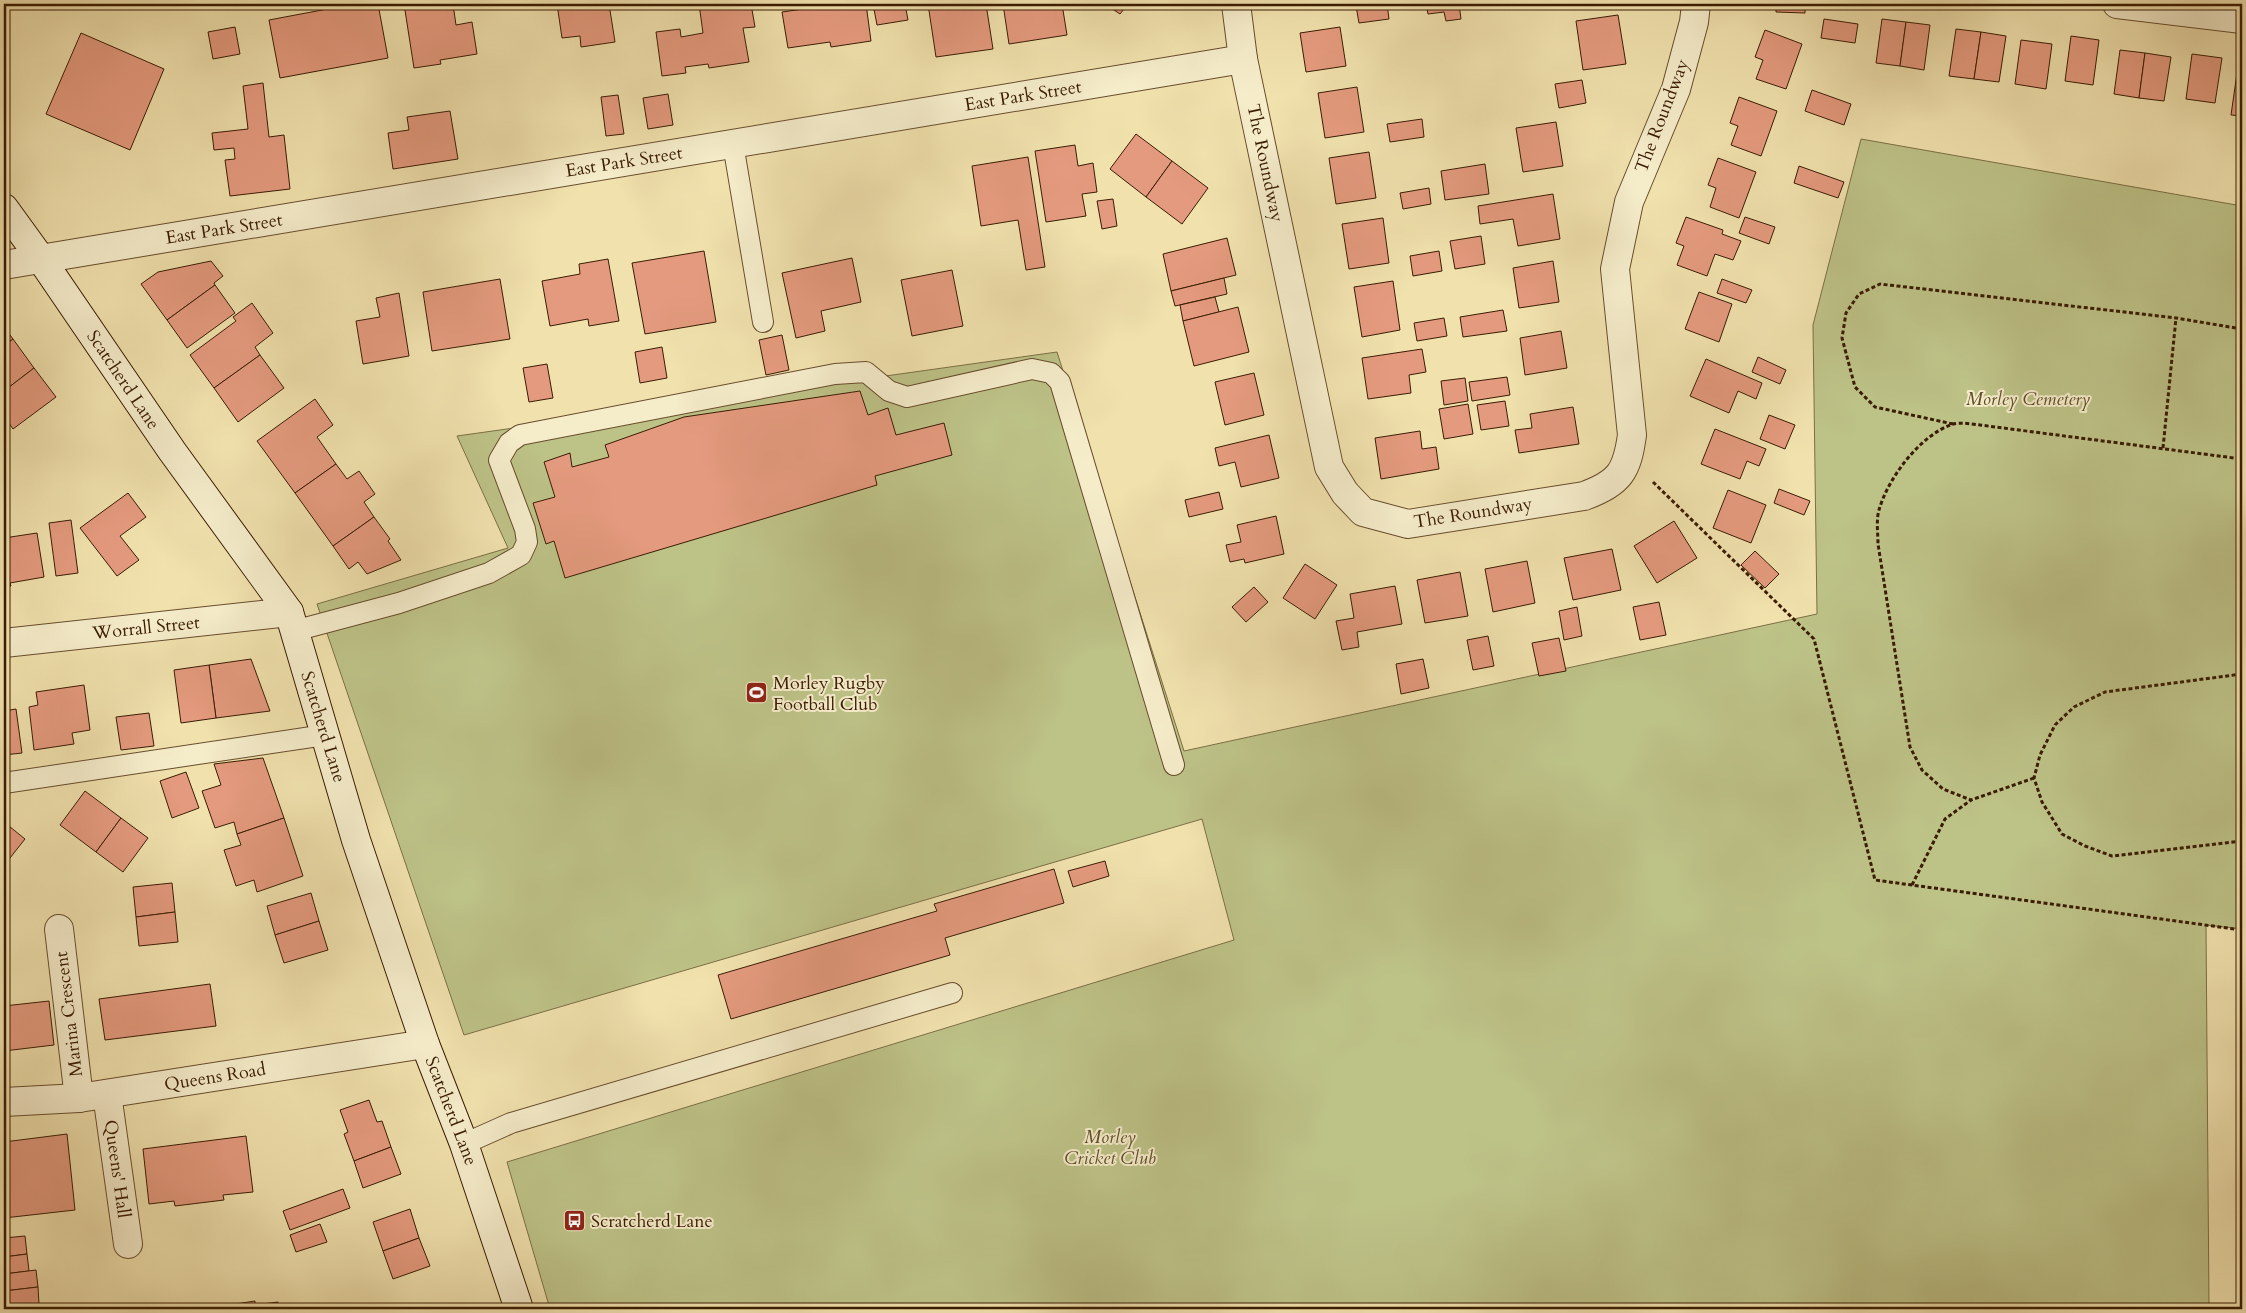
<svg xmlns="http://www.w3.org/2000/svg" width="2246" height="1313" font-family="Cardo,serif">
<rect width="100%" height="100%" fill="#f0e1ad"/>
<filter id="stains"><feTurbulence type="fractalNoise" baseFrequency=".004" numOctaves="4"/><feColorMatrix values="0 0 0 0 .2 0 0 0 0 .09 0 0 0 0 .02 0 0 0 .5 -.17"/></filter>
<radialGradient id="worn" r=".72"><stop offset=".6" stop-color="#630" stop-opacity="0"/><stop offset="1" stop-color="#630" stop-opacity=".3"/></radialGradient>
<!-- green -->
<path fill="#bdc287" stroke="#7c6f44" d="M 1861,139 L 2242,206 L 2242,929 L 2206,925 L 2209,1309 L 550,1309 L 507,1162 L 1234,940 L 1202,819 L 464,1035 L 317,604 L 508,548 L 457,436 L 1057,352 L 1184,751 L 1817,614 L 1813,325 Z"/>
<!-- building -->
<g fill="#e49a7e" stroke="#3a1c02">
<path d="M 354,4 L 378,4 L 388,58 L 280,78 L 269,20 Z"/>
<path d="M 404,4 L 453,4 L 456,25 L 472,22 L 477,54 L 440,60 L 441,64 L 414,68 Z"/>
<path d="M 557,4 L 609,4 L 615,42 L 581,47 L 580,36 L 562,38 Z"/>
<path d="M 699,4 L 751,4 L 755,27 L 743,28 L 749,62 L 709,68 L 708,64 L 685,67 L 686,73 L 662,76 L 656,32 L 680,29 L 681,37 L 703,33 Z"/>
<path d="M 824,4 L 866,4 L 871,41 L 831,47 L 830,42 L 788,48 L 782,12 L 824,6 Z"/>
<path d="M 873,4 L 905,4 L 908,20 L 877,25 Z"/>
<path d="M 928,4 L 986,4 L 993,49 L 936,57 Z"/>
<path d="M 1003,4 L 1062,4 L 1067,35 L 1009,44 Z"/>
<path d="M 1105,4 L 1128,4 L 1120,14 Z"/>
<path d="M 1367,4 L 1387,4 L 1389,19 L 1359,23 L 1356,6 Z"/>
<path d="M 1426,4 L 1459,4 L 1461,19 L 1446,21 L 1444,12 L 1428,14 Z"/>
<path d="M 1776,4 L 1805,4 L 1805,13 L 1776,12 Z"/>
<path d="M 1618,15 L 1626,64 L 1583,70 L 1576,21 Z"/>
<path d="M 1824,19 L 1858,24 L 1855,43 L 1821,38 Z"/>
<path d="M 1882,19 L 1906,22 L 1900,66 L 1876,63 Z"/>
<path d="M 1906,22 L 1930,25 L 1924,70 L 1900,66 Z"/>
<path d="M 235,27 L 240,54 L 213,59 L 208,32 Z"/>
<path d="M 1340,27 L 1346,66 L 1306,72 L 1300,33 Z"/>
<path d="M 1956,29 L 1981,32 L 1974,79 L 1949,76 Z"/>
<path d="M 1765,30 L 1802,44 L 1786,89 L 1756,79 L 1763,60 L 1755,57 Z"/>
<path d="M 1981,32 L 2006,36 L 1999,82 L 1974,79 Z"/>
<path d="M 81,33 L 164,69 L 130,150 L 46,114 Z"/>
<path d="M 2071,36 L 2099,40 L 2093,85 L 2065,81 Z"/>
<path d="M 2021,40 L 2052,44 L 2046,89 L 2015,84 Z"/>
<path d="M 2120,50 L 2145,53 L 2139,98 L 2114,94 Z"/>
<path d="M 2145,53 L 2171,57 L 2164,101 L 2139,98 Z"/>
<path d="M 2192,54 L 2222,58 L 2215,103 L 2186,99 Z"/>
<path d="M 2237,73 L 2242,74 L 2242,116 L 2231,115 Z"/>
<path d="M 1582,80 L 1586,103 L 1559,108 L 1555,84 Z"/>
<path d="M 263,83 L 269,137 L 284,135 L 290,189 L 230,196 L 225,160 L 235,159 L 234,148 L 214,150 L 212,133 L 248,129 L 243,86 Z"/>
<path d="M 1357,87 L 1364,132 L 1325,138 L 1318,93 Z"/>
<path d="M 1812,90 L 1851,104 L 1844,125 L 1805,111 Z"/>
<path d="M 668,94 L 673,125 L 648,129 L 643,98 Z"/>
<path d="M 618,95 L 624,134 L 606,136 L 601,97 Z"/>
<path d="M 1739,97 L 1777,111 L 1761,156 L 1731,145 L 1738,126 L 1730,123 Z"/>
<path d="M 450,111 L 458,159 L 393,169 L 388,133 L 409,130 L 407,117 Z"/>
<path d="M 1422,119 L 1424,137 L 1390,142 L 1387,124 Z"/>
<path d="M 1556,122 L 1563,166 L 1523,172 L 1516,128 Z"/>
<path d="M 1136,134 L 1172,161 L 1146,197 L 1110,169 Z"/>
<path d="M 1075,145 L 1078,166 L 1093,163 L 1097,192 L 1082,194 L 1086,216 L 1046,222 L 1035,151 Z"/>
<path d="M 1369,152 L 1376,198 L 1336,204 L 1329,158 Z"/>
<path d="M 1028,157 L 1045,267 L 1026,270 L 1018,220 L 981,226 L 972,166 Z"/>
<path d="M 1718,158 L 1756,172 L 1739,218 L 1710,207 L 1716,188 L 1708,185 Z"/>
<path d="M 1172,161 L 1208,188 L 1182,224 L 1146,197 Z"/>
<path d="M 1485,164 L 1489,194 L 1445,200 L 1441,171 Z"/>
<path d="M 1799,166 L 1844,182 L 1838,198 L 1794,183 Z"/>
<path d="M 1429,188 L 1431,204 L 1403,209 L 1400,193 Z"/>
<path d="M 1553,194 L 1560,239 L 1518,246 L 1513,219 L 1480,224 L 1478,206 Z"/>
<path d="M 1113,199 L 1117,226 L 1102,229 L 1097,201 Z"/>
<path d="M 1686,217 L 1723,230 L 1722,234 L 1741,241 L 1733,260 L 1715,254 L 1707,276 L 1677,265 L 1684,246 L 1676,243 Z"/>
<path d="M 1745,217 L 1775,227 L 1769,244 L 1739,233 Z"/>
<path d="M 1383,218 L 1389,263 L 1349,269 L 1342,224 Z"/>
<path d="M 1481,236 L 1485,264 L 1455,269 L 1450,241 Z"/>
<path d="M 1227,238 L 1236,275 L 1171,291 L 1163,254 Z"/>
<path d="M 704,251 L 716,322 L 645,334 L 632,263 Z"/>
<path d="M 1439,251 L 1442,271 L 1413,276 L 1410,256 Z"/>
<path d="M 852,258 L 861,302 L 821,311 L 825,331 L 796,338 L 782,273 Z"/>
<path d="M 608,259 L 619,321 L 589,326 L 588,319 L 550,326 L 542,281 L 580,274 L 579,264 Z"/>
<path d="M 211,261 L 223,276 L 214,283 L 215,285 L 167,320 L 141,284 L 158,272 Z"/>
<path d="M 1553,261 L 1559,302 L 1519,308 L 1513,268 Z"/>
<path d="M 952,270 L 963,326 L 912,336 L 901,280 Z"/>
<path d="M 1224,278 L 1227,294 L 1175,306 L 1171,291 Z"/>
<path d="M 500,279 L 510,339 L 432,351 L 423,292 Z"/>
<path d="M 1722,279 L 1752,290 L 1746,303 L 1717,293 Z"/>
<path d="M 1393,281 L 1400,330 L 1362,337 L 1354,287 Z"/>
<path d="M 215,285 L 235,313 L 187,348 L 167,320 Z"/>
<path d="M 1699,292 L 1732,304 L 1719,342 L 1685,329 Z"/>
<path d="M 399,293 L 409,356 L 363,364 L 356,321 L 380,317 L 376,298 Z"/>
<path d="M 1215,297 L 1219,312 L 1183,321 L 1180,305 Z"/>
<path d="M 252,303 L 273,333 L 255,347 L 260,355 L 214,388 L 190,355 L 236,321 L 233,317 Z"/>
<path d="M 1238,307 L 1249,352 L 1194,366 L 1183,321 Z"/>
<path d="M 1503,310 L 1507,331 L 1463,337 L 1460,317 Z"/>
<path d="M 1444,318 L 1447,336 L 1417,341 L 1414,323 Z"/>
<path d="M 4,327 L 13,339 L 4,346 Z"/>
<path d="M 1561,331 L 1567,368 L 1525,375 L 1520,338 Z"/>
<path d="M 782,335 L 789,370 L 766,375 L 759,340 Z"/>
<path d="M 13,339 L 34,368 L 4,391 L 4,346 Z"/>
<path d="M 662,347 L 667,378 L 640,383 L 635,352 Z"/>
<path d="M 1422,349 L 1426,372 L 1409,375 L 1411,393 L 1368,399 L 1362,358 Z"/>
<path d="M 260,355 L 284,388 L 238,422 L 214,388 Z"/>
<path d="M 1758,357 L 1786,370 L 1780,384 L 1752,372 Z"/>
<path d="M 1706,359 L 1762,383 L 1756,399 L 1738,391 L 1729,413 L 1690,396 Z"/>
<path d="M 547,364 L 553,398 L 529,402 L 523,368 Z"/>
<path d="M 34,368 L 56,397 L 13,429 L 4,416 L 4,391 Z"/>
<path d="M 1254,373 L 1264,415 L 1225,425 L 1215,382 Z"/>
<path d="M 1507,377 L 1510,395 L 1472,401 L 1469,382 Z"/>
<path d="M 1465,378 L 1468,401 L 1444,405 L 1441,381 Z"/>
<path d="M 860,391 L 868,415 L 888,408 L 896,435 L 944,423 L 952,455 L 875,476 L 877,485 L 565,578 L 554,541 L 546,544 L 533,503 L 555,497 L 544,462 L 570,453 L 572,467 L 609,457 L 605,445 L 684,417 Z"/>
<path d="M 315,399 L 333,425 L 317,437 L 336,464 L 295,493 L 257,441 Z"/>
<path d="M 1505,401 L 1509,426 L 1481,430 L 1477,405 Z"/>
<path d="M 1468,404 L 1473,434 L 1444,439 L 1439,409 Z"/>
<path d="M 1573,407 L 1579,444 L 1519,453 L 1515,430 L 1532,428 L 1530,414 Z"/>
<path d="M 1769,415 L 1795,425 L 1785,449 L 1760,439 Z"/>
<path d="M 1715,429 L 1766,449 L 1759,466 L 1747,461 L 1740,479 L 1701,464 Z"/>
<path d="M 1420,431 L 1422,449 L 1436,447 L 1439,469 L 1381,479 L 1375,438 Z"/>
<path d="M 1269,435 L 1279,478 L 1241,487 L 1235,462 L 1219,466 L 1215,448 Z"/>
<path d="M 336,464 L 347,479 L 359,471 L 375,494 L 364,502 L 374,517 L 333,546 L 295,493 Z"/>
<path d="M 1779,489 L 1810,501 L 1804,515 L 1774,503 Z"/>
<path d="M 1728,490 L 1766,505 L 1751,543 L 1713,528 Z"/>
<path d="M 1219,492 L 1223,509 L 1189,517 L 1185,500 Z"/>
<path d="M 128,493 L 146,517 L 120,536 L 139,560 L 117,576 L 80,528 Z"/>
<path d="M 1276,516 L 1284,554 L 1245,563 L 1244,559 L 1230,562 L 1226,545 L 1241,542 L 1237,525 Z"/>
<path d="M 374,517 L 390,539 L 388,541 L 401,560 L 367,574 L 358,562 L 349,569 L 333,546 Z"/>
<path d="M 71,520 L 78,573 L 56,576 L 49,523 Z"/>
<path d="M 1674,521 L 1697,558 L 1657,583 L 1634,546 Z"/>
<path d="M 37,533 L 44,577 L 10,583 L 11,586 L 4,587 L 4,554 L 6,554 L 4,538 Z"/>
<path d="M 1612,549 L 1621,590 L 1573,600 L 1564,558 Z"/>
<path d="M 1755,551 L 1779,574 L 1765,588 L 1741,565 Z"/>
<path d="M 1527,561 L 1535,603 L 1493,612 L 1485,569 Z"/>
<path d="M 1305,564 L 1337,585 L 1315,619 L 1283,598 Z"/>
<path d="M 1460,572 L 1468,616 L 1425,623 L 1417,580 Z"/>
<path d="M 1395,586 L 1402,624 L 1357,632 L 1359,647 L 1342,650 L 1336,621 L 1354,618 L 1350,594 Z"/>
<path d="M 1254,587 L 1268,602 L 1246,622 L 1232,607 Z"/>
<path d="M 1659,602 L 1666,635 L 1640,640 L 1633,607 Z"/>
<path d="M 1577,607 L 1582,636 L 1564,640 L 1559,611 Z"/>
<path d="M 1488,636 L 1494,666 L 1473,670 L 1467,640 Z"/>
<path d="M 1559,638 L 1566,671 L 1539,676 L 1532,643 Z"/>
<path d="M 251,659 L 270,711 L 216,718 L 209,665 Z"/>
<path d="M 1423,659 L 1429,688 L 1401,694 L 1396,664 Z"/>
<path d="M 209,665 L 216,718 L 181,723 L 174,670 Z"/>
<path d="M 84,685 L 90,730 L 72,733 L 74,744 L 34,750 L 29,707 L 38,705 L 36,692 Z"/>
<path d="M 4,705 L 4,711 L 16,709 L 22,753 L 4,755 Z"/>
<path d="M 149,713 L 154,746 L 121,750 L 116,717 Z"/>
<path d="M 263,758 L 284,818 L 237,834 L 234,822 L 215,828 L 202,791 L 221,785 L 214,764 Z"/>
<path d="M 186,772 L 199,808 L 172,818 L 160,781 Z"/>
<path d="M 85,791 L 121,818 L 96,852 L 60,825 Z"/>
<path d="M 121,818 L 148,838 L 123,872 L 96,852 Z"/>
<path d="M 284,818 L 303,876 L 257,892 L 254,880 L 236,886 L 224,850 L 241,845 L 237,834 Z"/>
<path d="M 4,822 L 25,839 L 6,863 L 4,861 Z"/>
<path d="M 1105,861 L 1109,876 L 1073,887 L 1068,871 Z"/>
<path d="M 1054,869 L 1064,903 L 945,938 L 950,955 L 731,1019 L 718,975 L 937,911 L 934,904 Z"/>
<path d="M 172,883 L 175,912 L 136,917 L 133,887 Z"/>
<path d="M 311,893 L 319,921 L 275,935 L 267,906 Z"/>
<path d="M 175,912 L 178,942 L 139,946 L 136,917 Z"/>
<path d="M 319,921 L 328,950 L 284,963 L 275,935 Z"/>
<path d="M 210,984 L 216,1026 L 105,1040 L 99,999 Z"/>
<path d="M 49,1001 L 54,1045 L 4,1051 L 4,1006 Z"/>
<path d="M 369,1100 L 377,1122 L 382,1121 L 391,1147 L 354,1161 L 344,1134 L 348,1132 L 340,1110 Z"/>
<path d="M 67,1134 L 75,1210 L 4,1218 L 4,1142 Z"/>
<path d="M 246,1136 L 253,1192 L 223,1195 L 224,1200 L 175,1206 L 174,1201 L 149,1204 L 143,1149 Z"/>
<path d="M 391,1147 L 401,1174 L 363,1188 L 354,1161 Z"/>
<path d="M 343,1189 L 350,1208 L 290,1230 L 283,1211 Z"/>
<path d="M 410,1209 L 419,1238 L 383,1251 L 373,1222 Z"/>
<path d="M 320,1224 L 327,1242 L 296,1252 L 290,1235 Z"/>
<path d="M 25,1236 L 27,1254 L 4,1257 L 4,1238 Z"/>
<path d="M 419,1238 L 430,1266 L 393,1279 L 383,1251 Z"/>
<path d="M 27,1254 L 29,1271 L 4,1274 L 4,1257 Z"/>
<path d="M 36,1270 L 38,1287 L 4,1291 L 4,1274 Z"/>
<path d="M 38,1287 L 39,1304 L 4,1309 L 4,1291 Z"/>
<path d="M 255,1301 L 255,1305 L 278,1302 L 279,1309 L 209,1309 L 209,1308 Z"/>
<path d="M 39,1304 L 40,1309 L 4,1309 Z"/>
<path d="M 445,1304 L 447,1309 L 430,1309 Z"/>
</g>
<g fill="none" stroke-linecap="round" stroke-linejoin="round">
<defs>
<g id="lane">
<path d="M 733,144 L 763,322"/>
<path d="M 294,631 L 399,603 L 489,573 L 521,555 L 527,542 L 525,529 L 499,460 L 509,443 L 520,435 L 835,374 L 866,372 L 889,391 L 907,397 L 1032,369 L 1051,373 L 1060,382 L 1174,765"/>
<path d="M 4,783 L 325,735"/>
<path d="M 464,1144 L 511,1123 L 952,993"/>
</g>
<g id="street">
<path d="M 1236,4 L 1243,59 L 1329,467 L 1345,493 L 1363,512 L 1408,524 L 1584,496 C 1620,483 1627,471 1632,435 L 1615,269 L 1629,202 L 1676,89 L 1694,22 L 1696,4"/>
<path d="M 2117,4 L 2242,19"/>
<path d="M 4,265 L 1243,59"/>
<path d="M 4,643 L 289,612"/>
<path d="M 59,929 L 79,1098"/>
<path d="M 107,1094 L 128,1244"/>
<path d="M 4,1102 L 79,1098 L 425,1044"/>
</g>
<path id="secondary" d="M 4,208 L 41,259 L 172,451 L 289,612 L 356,840 L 425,1044 L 464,1144 L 519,1309"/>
</defs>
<!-- lane casing -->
<use href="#lane" stroke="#684d2d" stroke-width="22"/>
<!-- street casing -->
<use href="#street" stroke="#684d2d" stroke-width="30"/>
<!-- secondary casing -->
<use href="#secondary" stroke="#3a1c02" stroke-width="30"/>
<!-- path -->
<g stroke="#3a1c02" stroke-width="3" stroke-dasharray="4 2.5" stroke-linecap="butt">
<path d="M 1953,424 L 1875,407 L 1855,387 L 1842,338 L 1846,313 L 1859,294 L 1880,284 L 2176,318 L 2242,329"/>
<path d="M 2163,448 L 2176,318"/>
<path d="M 1653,482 L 1814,639 L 1875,880 L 2242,930"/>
<path d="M 2242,674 L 2105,692 L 2074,707 L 2055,725 L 2040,755 L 2034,778 L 2042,802 L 2062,834 L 2085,846 L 2112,856 L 2242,841"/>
<path d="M 2034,778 L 1971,800 L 1943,789 L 1922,770 L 1910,747 L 1878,544 C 1878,534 1876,520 1879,510 C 1888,478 1920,435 1953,424 C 1960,422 1972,424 1980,425 L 2242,459"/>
<path d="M 1912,885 L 1945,819 L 1971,800"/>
</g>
<!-- lane -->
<use href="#lane" stroke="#f5ecca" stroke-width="20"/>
<!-- street -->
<use href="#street" stroke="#f5ecca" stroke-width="28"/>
<!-- secondary -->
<use href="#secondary" stroke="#f5ecca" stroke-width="28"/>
</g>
<!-- icons -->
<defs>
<symbol id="stadium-square" viewBox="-11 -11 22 22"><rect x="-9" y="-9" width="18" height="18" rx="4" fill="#8f2418" stroke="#f5ecca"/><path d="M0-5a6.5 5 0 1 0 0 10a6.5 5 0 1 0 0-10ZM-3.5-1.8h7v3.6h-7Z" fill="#fff"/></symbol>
<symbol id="bus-square" viewBox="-11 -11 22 22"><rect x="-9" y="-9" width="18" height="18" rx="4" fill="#8f2418" stroke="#f5ecca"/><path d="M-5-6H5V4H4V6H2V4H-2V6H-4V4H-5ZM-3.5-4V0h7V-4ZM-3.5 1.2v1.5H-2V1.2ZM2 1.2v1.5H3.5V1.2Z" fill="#fff"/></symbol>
</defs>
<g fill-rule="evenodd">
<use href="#stadium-square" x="744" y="680" width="25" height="25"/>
<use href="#bus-square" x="562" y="1208" width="25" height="25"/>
</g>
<g text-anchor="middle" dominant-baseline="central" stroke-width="4" stroke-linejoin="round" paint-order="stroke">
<!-- street labels -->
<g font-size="18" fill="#3a1c02" stroke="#f5ecca">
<text transform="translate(1023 96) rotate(-9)">East Park Street</text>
<text transform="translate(1662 116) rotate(-69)">The Roundway</text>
<text transform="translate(624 162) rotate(-9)">East Park Street</text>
<text transform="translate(1265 163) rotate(78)">The Roundway</text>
<text transform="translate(224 229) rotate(-9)">East Park Street</text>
<text transform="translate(123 380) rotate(56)">Scatcherd Lane</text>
<text transform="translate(1473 513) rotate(-9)">The Roundway</text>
<text transform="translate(146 628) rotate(-6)">Worrall Street</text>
<text transform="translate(323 727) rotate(73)">Scatcherd Lane</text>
<text transform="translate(69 1014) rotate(-97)">Marina Crescent</text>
<text transform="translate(215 1077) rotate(-9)">Queens Road</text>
<text transform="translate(451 1111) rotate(69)">Scatcherd Lane</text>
<text transform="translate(117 1169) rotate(82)">Queens' Hall</text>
</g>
<!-- park labels -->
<g font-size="18" font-style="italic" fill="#614e2a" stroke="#f5ecca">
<text x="2028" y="399">Morley Cemetery</text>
<text x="1110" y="1137">Morley<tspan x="1110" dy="21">Cricket Club</tspan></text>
</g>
<!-- poi labels -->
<g font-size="18" fill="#3a1c02" stroke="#f5ecca" text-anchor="start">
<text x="773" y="683">Morley Rugby<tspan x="773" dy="21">Football Club</tspan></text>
<text x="591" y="1221">Scratcherd Lane</text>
</g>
</g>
<!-- margin -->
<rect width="2246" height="1313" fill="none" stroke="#f0e1ad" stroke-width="20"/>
<rect x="5" y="5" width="2236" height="1303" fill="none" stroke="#3a1c02" stroke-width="2.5"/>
<rect x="10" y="10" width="2226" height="1293" fill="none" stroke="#3a1c02"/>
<rect width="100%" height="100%" filter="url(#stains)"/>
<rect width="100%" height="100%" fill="url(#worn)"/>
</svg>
